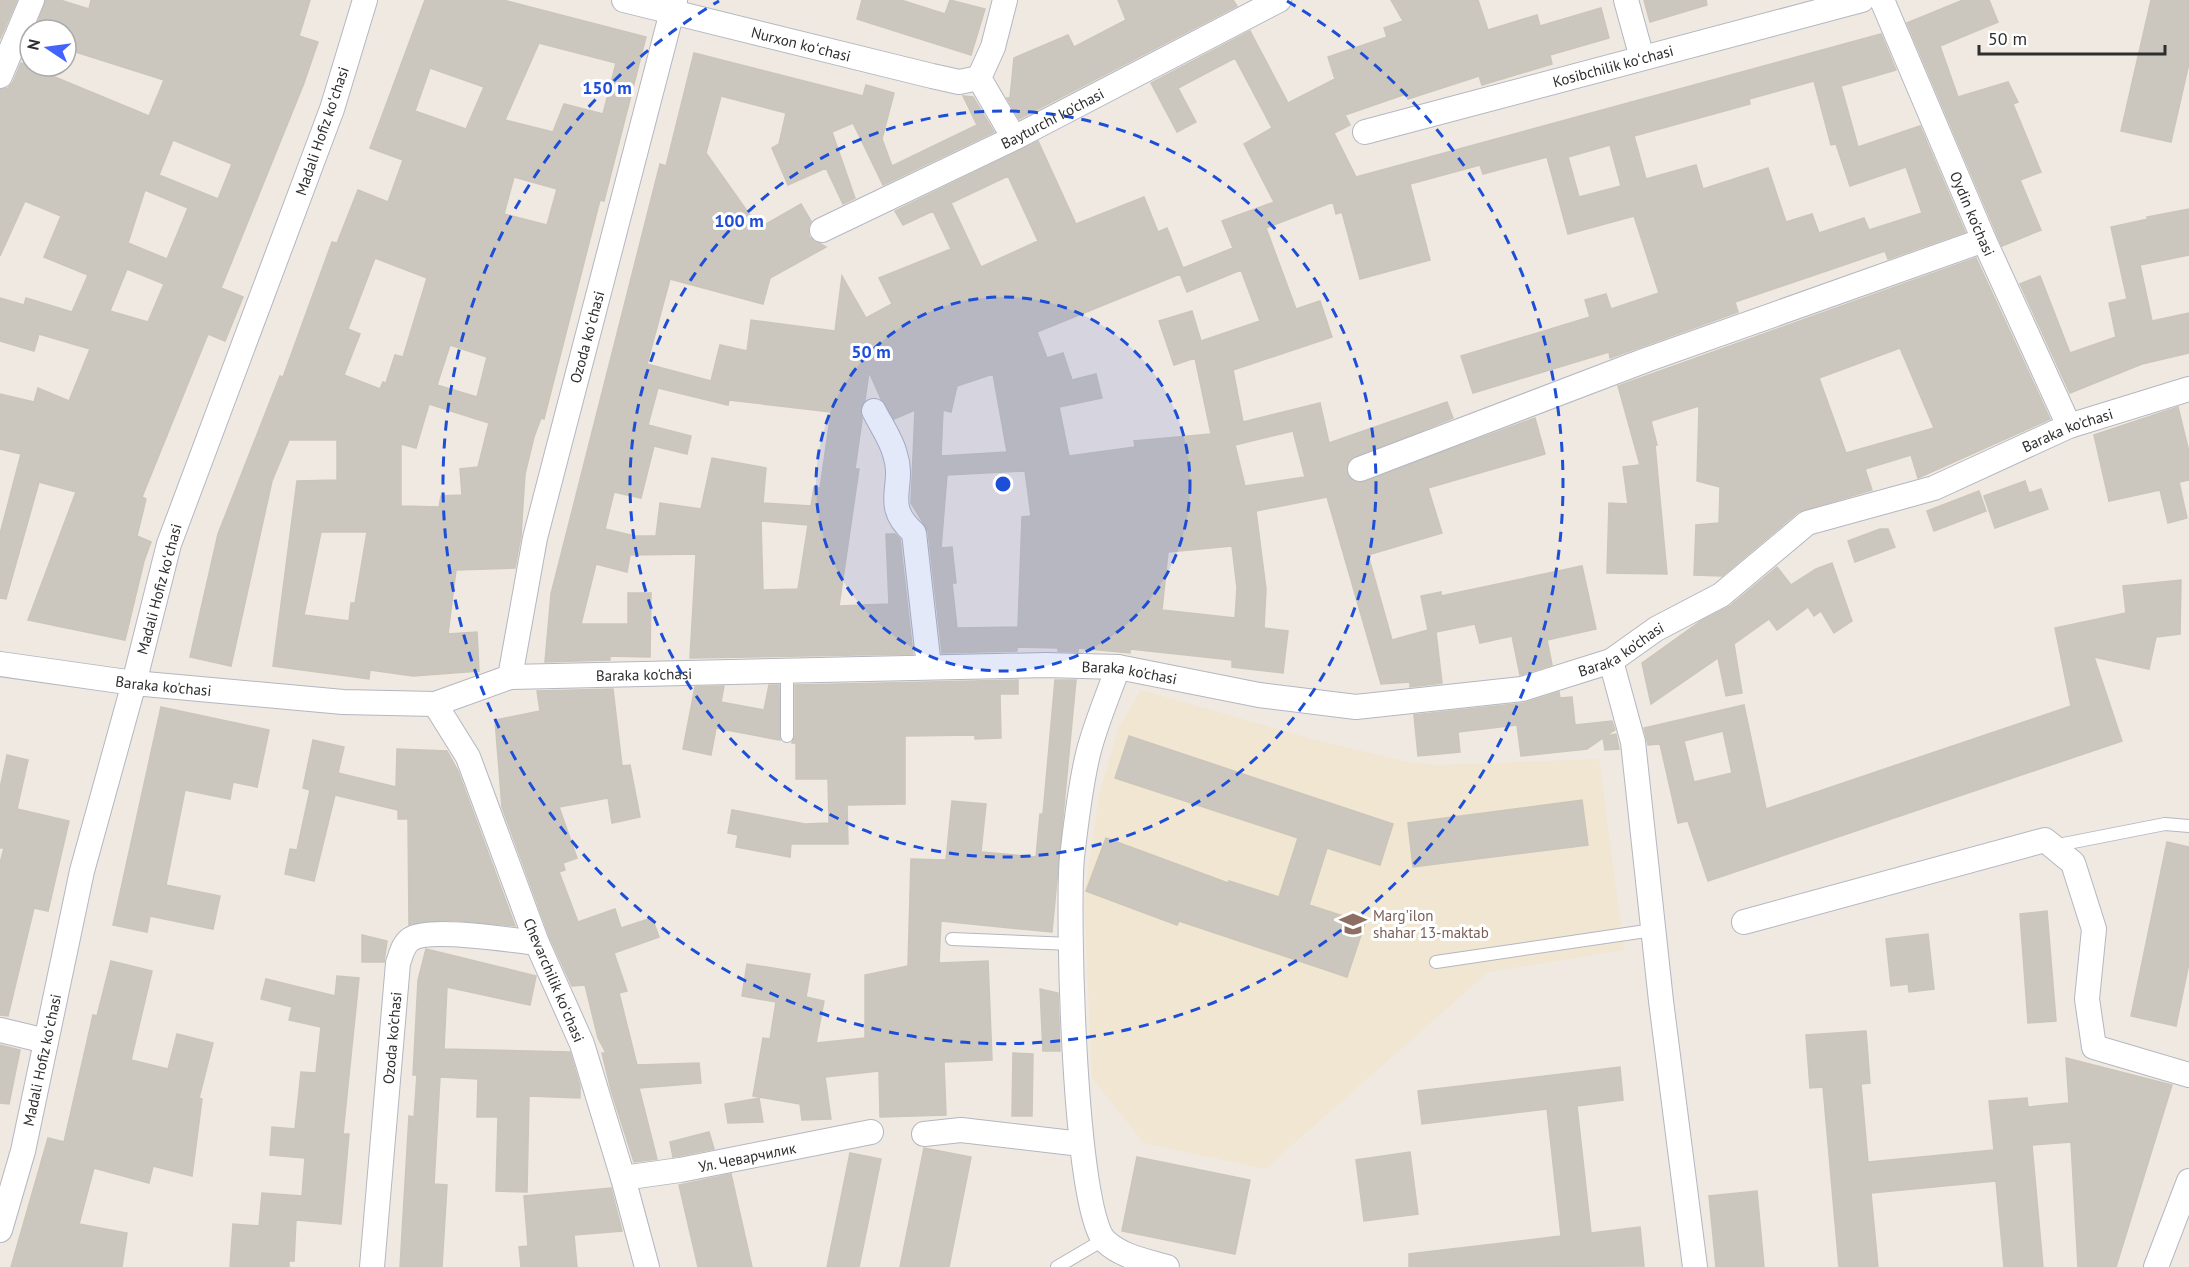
<svg xmlns="http://www.w3.org/2000/svg" width="2189" height="1267" font-family="'PT Sans',sans-serif">
<rect width="100%" height="100%" fill="#efe9e1"/>
<!-- education -->
<path fill="#f0e6d1" d="M 1141,690 L 1312,739 L 1408,762 L 1438,765 L 1599,759 L 1624,950 L 1488,972 L 1265,1169 L 1144,1143 L 1092,1078 L 1084,898 L 1099,795 L 1119,727 Z"/>
<!-- building -->
<g fill="#cbc7bf" stroke="#cbc5ba" stroke-width="1.5" fill-rule="evenodd">
<path d="M 0,0 L 17,0 L 0,39 Z"/>
<path d="M 46,0 L 60,0 L 89,9 L 91,0 L 310,0 L 299,36 L 318,42 L 304,83 L 221,288 L 243,297 L 225,341 L 208,334 L 142,497 L 146,499 L 137,536 L 151,542 L 144,561 L 125,640 L 28,620 L 76,492 L 39,482 L 6,599 L 0,598 L 0,534 L 21,454 L 0,449 L 0,394 L 34,402 L 38,388 L 69,401 L 90,349 L 39,334 L 34,351 L 0,341 L 0,298 L 24,305 L 26,298 L 72,312 L 88,275 L 44,257 L 61,216 L 25,201 L 0,256 L 0,90 L 8,88 L 13,82 L 21,63 L 149,116 L 164,80 L 66,49 L 66,30 L 35,30 ZM 173,140 L 232,164 L 218,199 L 159,175 ZM 145,190 L 188,208 L 167,259 L 128,243 ZM 127,269 L 164,284 L 148,322 L 110,311 Z"/>
<path d="M 425,0 L 503,0 L 646,37 L 604,201 L 600,200 L 544,419 L 541,418 L 534,437 L 525,474 L 521,536 L 515,568 L 456,570 L 448,634 L 477,632 L 479,671 L 413,676 L 370,670 L 369,679 L 273,666 L 297,481 L 337,480 L 337,440 L 289,440 L 272,481 L 231,666 L 190,657 L 218,534 L 280,376 L 283,377 L 332,242 L 337,243 L 358,190 L 388,202 L 403,160 L 370,148 ZM 539,43 L 616,63 L 603,114 L 564,104 L 553,132 L 505,120 ZM 430,68 L 484,87 L 466,129 L 415,111 ZM 514,177 L 557,189 L 547,225 L 504,214 ZM 375,258 L 427,278 L 403,357 L 395,355 L 386,383 L 383,382 L 380,389 L 344,375 L 360,334 L 348,329 ZM 450,345 L 487,357 L 477,397 L 437,385 ZM 429,404 L 489,423 L 478,467 L 460,469 L 462,495 L 441,496 L 439,507 L 401,506 L 401,444 L 416,448 ZM 321,532 L 367,532 L 355,603 L 351,603 L 349,621 L 304,615 Z"/>
<path d="M 862,0 L 901,0 L 945,14 L 950,0 L 985,9 L 971,55 L 857,19 Z"/>
<path d="M 1118,0 L 1233,0 L 1237,6 L 1019,119 L 1007,98 L 1010,98 L 1014,58 L 1068,35 L 1074,47 L 1126,20 Z"/>
<path d="M 1391,0 L 1478,0 L 1488,30 L 1537,15 L 1540,26 L 1601,8 L 1609,38 L 1550,55 L 1552,64 L 1482,85 L 1479,76 L 1408,99 L 1406,94 L 1345,115 L 1350,125 L 1334,133 L 1356,177 L 1881,34 L 1896,70 L 1841,86 L 1858,147 L 1920,126 L 1965,232 L 1888,259 L 1885,251 L 1735,302 L 1738,312 L 1610,358 L 1609,352 L 1473,393 L 1461,356 L 1590,317 L 1585,300 L 1606,294 L 1611,309 L 1659,293 L 1634,216 L 1568,234 L 1547,157 L 1483,174 L 1480,165 L 1410,184 L 1430,260 L 1360,279 L 1342,212 L 1336,214 L 1333,202 L 1266,228 L 1296,309 L 1320,301 L 1332,337 L 1233,370 L 1243,422 L 1320,403 L 1329,443 L 1447,402 L 1453,418 L 1349,460 L 1347,474 L 1352,480 L 1358,483 L 1535,418 L 1545,454 L 1428,488 L 1442,533 L 1368,555 L 1392,640 L 1428,630 L 1421,596 L 1441,592 L 1441,596 L 1582,566 L 1596,629 L 1547,640 L 1552,665 L 1520,675 L 1512,636 L 1480,643 L 1475,624 L 1436,632 L 1442,683 L 1410,687 L 1410,682 L 1381,684 L 1327,497 L 1256,511 L 1266,589 L 1264,628 L 1288,631 L 1283,673 L 1232,667 L 1232,660 L 1130,649 L 1130,653 L 1078,648 L 1078,652 L 1058,651 L 1058,648 L 1017,647 L 1017,651 L 942,653 L 928,531 L 911,503 L 915,410 L 894,419 L 881,399 L 869,372 L 865,400 L 860,410 L 862,420 L 855,469 L 859,469 L 839,606 L 889,604 L 886,534 L 895,534 L 900,539 L 913,654 L 690,658 L 696,554 L 630,555 L 627,572 L 596,564 L 581,624 L 628,624 L 628,593 L 651,593 L 650,657 L 610,656 L 610,660 L 545,662 L 551,594 L 660,164 L 666,166 L 694,53 L 863,96 L 866,85 L 894,93 L 882,139 L 892,166 L 977,125 L 963,96 L 973,97 L 994,132 L 883,185 L 853,123 L 832,132 L 855,198 L 843,204 L 826,168 L 788,185 L 772,148 L 779,144 L 786,113 L 721,96 L 706,153 L 759,228 L 801,204 L 811,221 L 808,228 L 809,237 L 826,247 L 770,278 L 763,304 L 670,279 L 647,364 L 711,381 L 720,345 L 747,351 L 751,320 L 835,331 L 842,276 L 866,318 L 892,304 L 879,278 L 951,249 L 933,211 L 903,225 L 895,211 L 1038,141 L 1076,224 L 1144,197 L 1158,232 L 1167,228 L 1183,268 L 1233,248 L 1222,221 L 1274,202 L 1244,144 L 1272,128 L 1235,58 L 1178,88 L 1196,122 L 1177,132 L 1151,83 L 1250,31 L 1288,103 L 1335,79 L 1328,57 L 1387,37 L 1384,28 L 1403,21 ZM 1814,81 L 1831,145 L 1836,144 L 1850,186 L 1906,167 L 1922,213 L 1869,230 L 1864,218 L 1819,233 L 1812,214 L 1786,222 L 1768,168 L 1703,189 L 1696,165 L 1646,179 L 1634,136 L 1750,104 L 1749,99 ZM 1610,145 L 1621,186 L 1579,197 L 1568,157 ZM 1008,176 L 1038,241 L 981,267 L 951,203 ZM 1241,270 L 1260,321 L 1201,341 L 1192,311 L 1159,321 L 1174,365 L 1195,358 L 1211,434 L 1134,441 L 1135,447 L 1069,456 L 1059,407 L 1102,398 L 1096,374 L 1072,380 L 1063,353 L 1047,358 L 1037,332 L 1180,274 L 1187,292 ZM 993,374 L 1007,452 L 941,456 L 943,410 L 951,412 L 957,386 ZM 658,388 L 728,405 L 729,400 L 831,412 L 820,488 L 814,487 L 811,506 L 763,503 L 766,468 L 712,458 L 701,509 L 660,503 L 656,536 L 635,536 L 605,529 L 614,492 L 641,498 L 654,446 L 687,454 L 691,436 L 648,425 ZM 1293,431 L 1305,477 L 1245,486 L 1235,445 ZM 1025,471 L 1031,516 L 1022,517 L 1018,627 L 957,628 L 952,583 L 956,583 L 952,547 L 941,548 L 947,475 ZM 761,521 L 808,525 L 798,589 L 763,590 ZM 1232,546 L 1237,588 L 1235,618 L 1162,610 L 1168,552 Z"/>
<path d="M 1644,0 L 1706,0 L 1707,5 L 1650,22 Z"/>
<path d="M 1963,0 L 1989,0 L 1998,22 L 1940,46 L 1958,97 L 2008,82 L 2018,102 L 2013,104 L 2041,172 L 2020,180 L 2041,230 L 2002,246 L 1907,23 Z"/>
<path d="M 2151,0 L 2189,0 L 2189,63 L 2171,142 L 2121,131 Z"/>
<path d="M 2189,209 L 2189,255 L 2140,265 L 2152,321 L 2189,313 L 2189,353 L 2142,364 L 2070,393 L 2020,284 L 2040,276 L 2070,353 L 2116,337 L 2109,303 L 2127,299 L 2111,227 L 2148,219 L 2147,217 Z"/>
<path d="M 1976,258 L 2050,419 L 1918,478 L 1911,455 L 1865,469 L 1872,490 L 1798,512 L 1722,576 L 1694,575 L 1696,525 L 1719,523 L 1720,487 L 1697,481 L 1699,406 L 1651,421 L 1657,445 L 1655,445 L 1667,574 L 1607,573 L 1609,503 L 1628,504 L 1623,467 L 1640,465 L 1618,386 ZM 1900,348 L 1934,428 L 1846,453 L 1819,378 Z"/>
<path d="M 2178,407 L 2189,452 L 2189,480 L 2179,482 L 2187,518 L 2168,523 L 2160,490 L 2109,501 L 2094,435 Z"/>
<path d="M 2025,481 L 2029,493 L 2041,489 L 2048,509 L 1995,528 L 1984,496 Z"/>
<path d="M 1979,491 L 1986,511 L 1934,531 L 1927,511 Z"/>
<path d="M 1880,529 L 1888,529 L 1895,547 L 1855,562 L 1848,541 Z"/>
<path d="M 1832,563 L 1852,621 L 1834,633 L 1821,611 L 1814,616 L 1808,607 L 1777,630 L 1769,619 L 1734,644 L 1742,693 L 1726,696 L 1718,658 L 1651,704 L 1642,663 L 1701,621 L 1730,606 L 1777,567 L 1791,585 L 1816,569 Z"/>
<path d="M 2181,580 L 2180,634 L 2156,637 L 2149,669 L 2094,657 L 2122,741 L 1708,881 L 1688,821 L 1678,823 L 1660,744 L 1648,745 L 1644,728 L 1744,705 L 1766,809 L 2071,706 L 2055,628 L 2126,613 L 2123,586 ZM 1723,731 L 1732,773 L 1694,782 L 1684,741 Z"/>
<path d="M 1018,680 L 1018,694 L 1000,694 L 1001,738 L 975,739 L 975,735 L 905,736 L 905,804 L 847,805 L 848,844 L 791,844 L 790,857 L 736,847 L 738,835 L 728,833 L 732,810 L 805,824 L 829,823 L 828,779 L 796,779 L 796,743 L 792,743 L 795,736 L 795,685 Z"/>
<path d="M 1055,680 L 1076,680 L 1052,932 L 941,921 L 939,963 L 988,961 L 992,1060 L 944,1062 L 946,1115 L 880,1117 L 879,1071 L 825,1077 L 831,1119 L 802,1120 L 800,1104 L 753,1096 L 763,1038 L 770,1039 L 776,1002 L 742,996 L 747,964 L 810,974 L 806,997 L 824,1001 L 816,1043 L 865,1038 L 865,975 L 908,966 L 911,859 L 946,860 L 952,801 L 986,804 L 981,852 L 1036,857 L 1040,814 L 1043,814 Z"/>
<path d="M 769,685 L 779,685 L 780,740 L 716,728 L 711,755 L 683,749 L 695,687 L 724,686 L 721,702 L 764,710 Z"/>
<path d="M 613,689 L 622,766 L 630,765 L 640,817 L 612,823 L 608,798 L 559,807 L 577,858 L 563,863 L 565,870 L 559,872 L 578,922 L 615,909 L 621,928 L 652,918 L 659,937 L 614,953 L 627,991 L 619,993 L 637,1065 L 699,1063 L 701,1083 L 639,1088 L 657,1159 L 634,1162 L 611,1090 L 602,1053 L 606,1053 L 598,1038 L 585,985 L 572,986 L 550,938 L 502,807 L 495,720 L 540,711 L 537,691 Z"/>
<path d="M 1559,692 L 1560,698 L 1572,697 L 1575,725 L 1612,721 L 1615,730 L 1605,736 L 1616,734 L 1619,749 L 1605,750 L 1603,738 L 1587,749 L 1521,756 L 1517,725 L 1458,732 L 1460,752 L 1418,756 L 1414,715 L 1524,703 Z"/>
<path d="M 161,707 L 269,730 L 257,787 L 233,782 L 230,799 L 185,790 L 166,885 L 220,896 L 213,929 L 150,916 L 147,932 L 113,925 Z"/>
<path d="M 1129,736 L 1393,824 L 1380,865 L 1327,848 L 1309,905 L 1365,923 L 1347,977 L 1179,921 L 1177,925 L 1086,891 L 1106,838 L 1228,883 L 1229,881 L 1279,897 L 1298,838 L 1115,778 Z"/>
<path d="M 313,740 L 344,747 L 338,773 L 396,787 L 397,749 L 447,751 L 458,771 L 515,926 L 452,920 L 409,925 L 408,819 L 398,819 L 398,810 L 335,795 L 314,881 L 285,874 L 290,849 L 297,850 L 310,790 L 303,788 Z"/>
<path d="M 7,755 L 28,760 L 17,809 L 69,821 L 48,911 L 34,908 L 8,1016 L 0,1015 L 0,863 L 4,848 L 0,848 L 0,788 Z"/>
<path d="M 1582,800 L 1588,845 L 1413,867 L 1408,823 Z"/>
<path d="M 2167,842 L 2189,847 L 2189,963 L 2176,1026 L 2131,1016 Z"/>
<path d="M 2047,911 L 2056,1021 L 2028,1023 L 2020,914 Z"/>
<path d="M 1928,934 L 1934,989 L 1909,992 L 1908,984 L 1891,986 L 1886,939 Z"/>
<path d="M 362,935 L 387,941 L 384,962 L 362,962 Z"/>
<path d="M 426,949 L 536,976 L 530,1005 L 447,987 L 444,1049 L 570,1052 L 580,1086 L 580,1098 L 529,1096 L 527,1192 L 496,1191 L 498,1117 L 477,1117 L 478,1079 L 440,1077 L 434,1184 L 447,1185 L 442,1267 L 400,1267 L 409,1116 L 414,1117 L 417,1075 L 413,1075 L 418,980 Z"/>
<path d="M 111,961 L 152,971 L 131,1060 L 168,1069 L 177,1034 L 213,1043 L 199,1098 L 202,1099 L 192,1176 L 153,1166 L 149,1183 L 94,1168 L 79,1224 L 127,1233 L 122,1267 L 11,1267 L 48,1138 L 64,1142 L 93,1015 L 97,1016 Z"/>
<path d="M 337,976 L 359,978 L 343,1134 L 349,1134 L 341,1224 L 296,1220 L 294,1261 L 289,1261 L 289,1267 L 230,1267 L 233,1224 L 259,1226 L 262,1193 L 302,1196 L 305,1158 L 270,1155 L 272,1127 L 295,1129 L 301,1072 L 316,1073 L 321,1027 L 289,1020 L 292,1007 L 261,999 L 266,979 L 335,996 Z"/>
<path d="M 1040,989 L 1058,993 L 1060,1051 L 1043,1051 Z"/>
<path d="M 1866,1031 L 1870,1083 L 1861,1084 L 1868,1162 L 1994,1150 L 1989,1101 L 2027,1098 L 2028,1107 L 2069,1103 L 2066,1058 L 2172,1085 L 2116,1267 L 2078,1267 L 2071,1142 L 2032,1145 L 2043,1267 L 2004,1267 L 1996,1181 L 1871,1193 L 1878,1267 L 1839,1267 L 1823,1087 L 1810,1088 L 1806,1035 Z"/>
<path d="M 0,1045 L 20,1050 L 9,1104 L 0,1103 Z"/>
<path d="M 1013,1053 L 1033,1054 L 1032,1116 L 1012,1116 Z"/>
<path d="M 1620,1067 L 1623,1100 L 1577,1106 L 1591,1233 L 1640,1227 L 1644,1266 L 1409,1267 L 1409,1254 L 1561,1236 L 1547,1109 L 1422,1124 L 1418,1091 Z"/>
<path d="M 759,1098 L 763,1122 L 728,1123 L 725,1104 Z"/>
<path d="M 709,1132 L 714,1149 L 673,1157 L 670,1142 Z"/>
<path d="M 924,1148 L 971,1157 L 949,1267 L 900,1267 Z"/>
<path d="M 1410,1152 L 1418,1214 L 1364,1221 L 1356,1160 Z"/>
<path d="M 850,1153 L 881,1159 L 859,1267 L 827,1267 Z"/>
<path d="M 1137,1157 L 1250,1180 L 1235,1254 L 1122,1231 Z"/>
<path d="M 731,1174 L 752,1267 L 698,1267 L 679,1185 Z"/>
<path d="M 611,1188 L 622,1231 L 574,1235 L 577,1267 L 521,1267 L 519,1247 L 528,1246 L 524,1196 Z"/>
<path d="M 1757,1191 L 1764,1267 L 1716,1267 L 1709,1196 Z"/>
</g>
<g fill="none" stroke-linecap="round" stroke-linejoin="round">
<defs>
<g id="service">
<path d="M 787,736 L 787,669"/>
<path d="M 2053,846 L 2165,824 L 2189,826"/>
<path d="M 952,939 L 1072,944"/>
<path d="M 1436,962 L 1653,930"/>
<path d="M 1057,1267 L 1103,1240"/>
</g>
<g id="minor">
<path d="M 624,0 L 932,76 L 959,82 L 979,78"/>
<path d="M 1005,0 L 993,47 L 979,78 L 1014,138"/>
<path d="M 1626,0 L 1642,58"/>
<path id="s1" d="M 1882,0 L 1984,240 L 2069,426"/>
<path d="M 0,76 L 32,0"/>
<path d="M 1365,132 L 1862,0"/>
<path id="s2" d="M 822,230 L 1014,138 L 1279,0"/>
<path d="M 874,411 C 881,425 891,439 895,454 C 906,487 881,504 914,533 L 929,667"/>
<path d="M 1360,469 L 1646,360 L 1984,240"/>
<path d="M 1611,661 L 1633,742 L 1661,1001 L 1695,1267"/>
<path id="s3" d="M 0,664 L 134,683 L 343,702 L 435,704 L 510,677 L 1046,665 L 1118,667 L 1259,695 L 1356,707 L 1522,689 L 1611,661 L 1656,629 L 1721,595 L 1807,523 L 1934,488 L 2069,426 L 2189,389"/>
<path d="M 1118,667 C 1108,696 1095,725 1088,754 C 1080,787 1076,824 1072,857 C 1067,909 1074,1212 1105,1241 C 1122,1257 1146,1261 1167,1267"/>
<path d="M 510,677 L 535,538 L 675,0"/>
<path d="M 435,704 L 468,757 L 537,943 L 582,1044 L 623,1178 L 647,1267"/>
<path d="M 1744,922 L 2045,840 L 2073,863 L 2094,929 L 2087,999 L 2094,1047 L 2189,1075"/>
<path d="M 0,1030 L 46,1041"/>
<path d="M 924,1134 L 961,1130 L 1081,1144"/>
<path id="s4" d="M 623,1178 L 680,1170 L 871,1132"/>
<path d="M 0,1230 L 23,1151 L 82,871 L 134,683 L 169,544 L 332,109 L 365,0"/>
<path id="s5" d="M 372,1267 L 398,963 C 401,955 403,944 411,939 C 430,927 511,940 537,943"/>
<path d="M 2156,1267 L 2189,1181"/>
</g>
</defs>
<!-- service casing -->
<use href="#service" stroke="#b4b7c1" stroke-width="14"/>
<!-- minor casing -->
<use href="#minor" stroke="#b4b7c1" stroke-width="26"/>
<!-- service -->
<use href="#service" stroke="#fff" stroke-width="12"/>
<!-- minor -->
<use href="#minor" stroke="#fff" stroke-width="24"/>
</g>
<!-- distance rings -->
<circle cx="1003" cy="484" r="187" fill="#1d4ed8" fill-opacity=".12"/>
<g fill="none" stroke="#1d4ed8" stroke-width="3" stroke-dasharray="10 8">
<circle cx="1003" cy="484" r="187"/>
<circle cx="1003" cy="484" r="373"/>
<path d="M1287 1A560 560 0 1 1 719 1"/>
</g>
<!-- icons -->
<defs>
<symbol id="school-bare" viewBox="-9 -9 18 18"><path d="M0-5L7-2L0 1L-7-2ZM-4 1L0 2.5L4 1V4Q0 6-4 4Z" fill="#8d6e63" stroke="#fff" stroke-width="2.5" paint-order="stroke"/></symbol>
</defs>
<g fill-rule="evenodd">
<use href="#school-bare" x="1334" y="905" width="38" height="38"/>
</g>
<g text-anchor="middle" dominant-baseline="central" stroke-width="6" stroke-linejoin="round" paint-order="stroke">
<!-- street labels -->
<g font-size="15" fill="#2e2e2e" stroke="#fff">
<text transform="translate(801 44) rotate(14)">Nurxon koʻchasi</text>
<text transform="translate(1613 66) rotate(-15)">Kosibchilik koʻchasi</text>
<text stroke="none"><textPath href="#s2" startOffset="256">Bayturchi ko'chasi</textPath></text>
<text transform="translate(322 131) rotate(-71)">Madali Hofiz koʻchasi</text>
<text stroke="none"><textPath href="#s1" startOffset="232">Oydin ko'chasi</textPath></text>
<text transform="translate(587 337) rotate(-75)">Ozoda koʻchasi</text>
<text stroke="none"><textPath href="#s3" startOffset="2145">Baraka ko'chasi</textPath></text>
<text transform="translate(159 589) rotate(-75)">Madali Hofiz koʻchasi</text>
<text stroke="none"><textPath href="#s3" startOffset="1641">Baraka ko'chasi</textPath></text>
<text stroke="none"><textPath href="#s3" startOffset="651">Baraka ko'chasi</textPath></text>
<text stroke="none"><textPath href="#s3" startOffset="1137">Baraka ko'chasi</textPath></text>
<text stroke="none"><textPath href="#s3" startOffset="165">Baraka ko'chasi</textPath></text>
<text transform="translate(554 980) rotate(67)">Chevarchilik koʻchasi</text>
<text stroke="none"><textPath href="#s5" startOffset="230">Ozoda ko'chasi</textPath></text>
<text transform="translate(42 1060) rotate(-78)">Madali Hofiz koʻchasi</text>
<text stroke="none"><textPath href="#s4" startOffset="126">Ул. Чеварчилик</textPath></text>
</g>
<!-- education labels -->
<g font-size="15" fill="#785e54" stroke="#fff" text-anchor="start">
<text x="1373" y="915">Marg'ilon<tspan x="1373" dy="17">shahar 13-maktab</tspan></text>
</g>
</g>
<circle cx="1003" cy="484" r="9" fill="#1d4ed8" stroke="#fff" stroke-width="3"/>
<g font-size="18" text-anchor="middle" font-weight="bold" fill="#1d4ed8" stroke="#fff" stroke-width="6" stroke-linejoin="round" paint-order="stroke">
<text x="607" y="94">150 m</text>
<text x="739" y="227">100 m</text>
<text x="871" y="358">50 m</text>
</g>
<!-- north arrow -->
<g transform="translate(48 48) rotate(283)"><circle r="28" fill="#ffffff" stroke="#ababab" stroke-width="1.5"/>
<path d="M0-4.5L10 22L0 15L-10 22Z" fill="#4264fb"/>
<text y="-9" font-size="16" font-weight="bold" text-anchor="middle" fill="#2e2e2e">N</text>
</g>
<!-- scale -->
<path d="M1979 45v9h186v-9" fill="none" stroke="#2e2e2e" stroke-width="3"/>
<text x="1988" y="45" font-size="18" fill="#2e2e2e" stroke="#ffffff" stroke-width="4.5" paint-order="stroke">50 m</text>
</svg>
